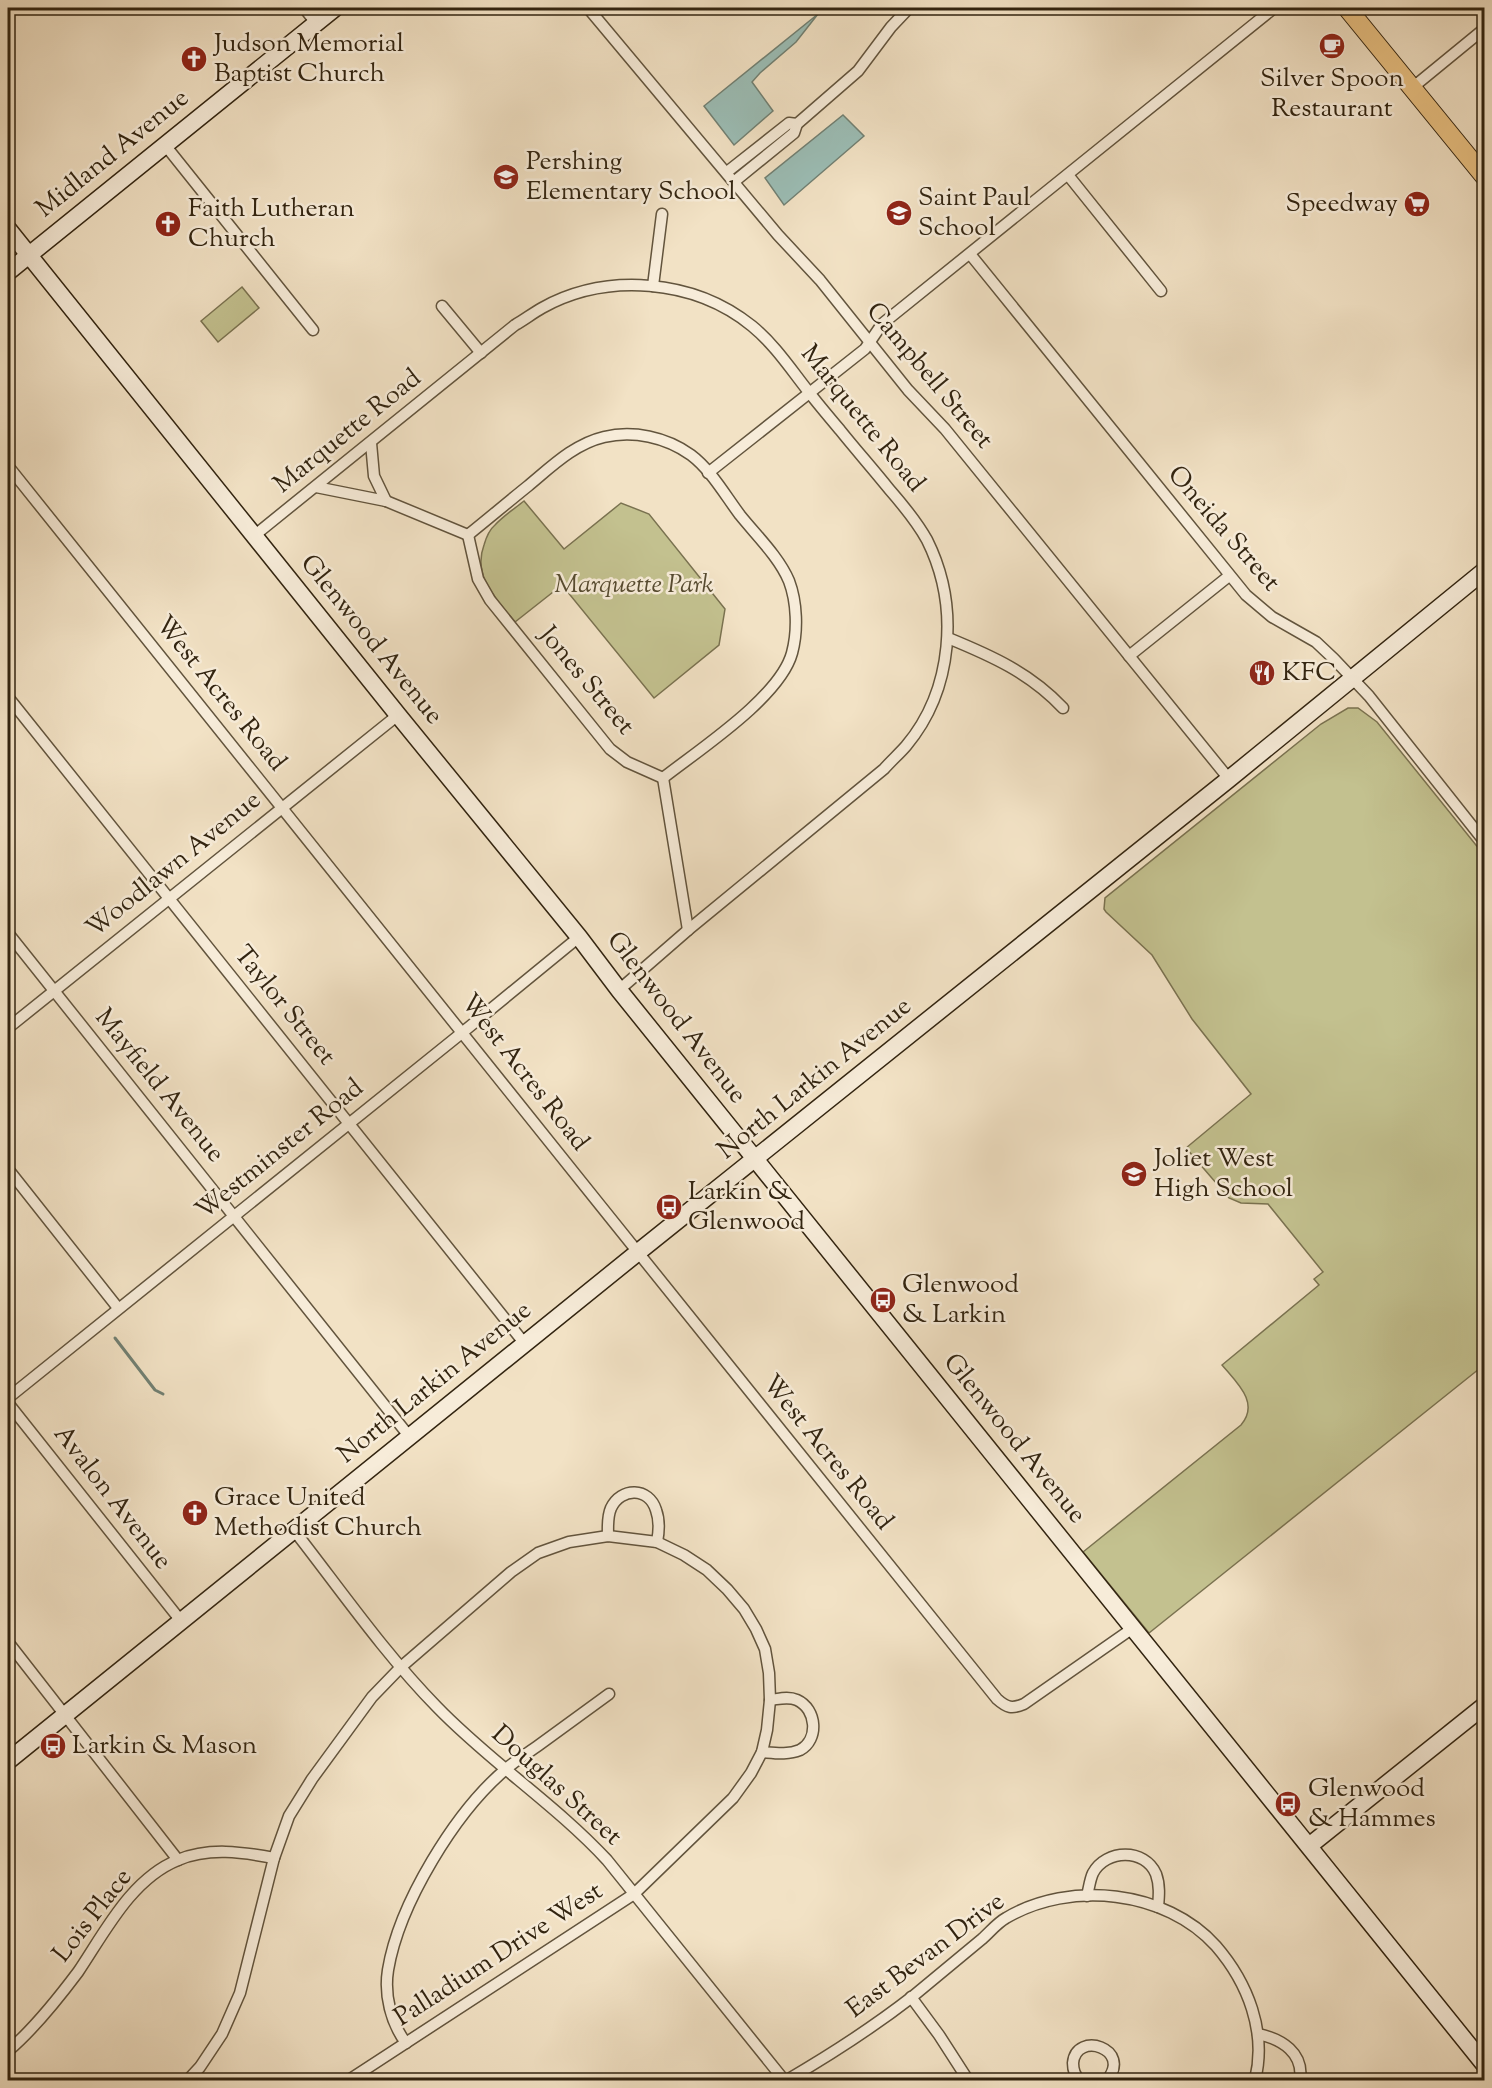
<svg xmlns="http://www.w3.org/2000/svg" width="1492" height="2088" font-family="'Sorts Mill Goudy',serif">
<rect width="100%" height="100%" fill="#f2e2c5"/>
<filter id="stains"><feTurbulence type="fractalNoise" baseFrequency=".00333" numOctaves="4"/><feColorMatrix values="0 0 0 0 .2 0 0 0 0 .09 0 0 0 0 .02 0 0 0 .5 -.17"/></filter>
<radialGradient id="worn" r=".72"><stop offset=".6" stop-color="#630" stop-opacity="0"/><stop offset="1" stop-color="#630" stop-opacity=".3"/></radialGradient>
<!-- green -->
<g fill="#c3c18f" stroke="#7a7250" stroke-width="1.5">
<path d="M 242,287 L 259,308 L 218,342 L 201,321 Z"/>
<path d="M 524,501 L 564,549 L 621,503 L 649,514 L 725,609 L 719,645 L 654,698 L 562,585 L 515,622 C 497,599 472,577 484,545 C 486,538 489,530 495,525 C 503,516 514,509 524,501 Z"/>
<path d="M 1348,708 L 1358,708 L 1377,722 L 1484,855 L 1484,1365 L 1149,1633 L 1083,1552 L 1241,1425 C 1260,1403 1237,1383 1222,1365 L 1319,1285 L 1314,1279 L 1323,1272 L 1268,1204 L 1241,1203 L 1229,1198 L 1186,1148 L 1251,1094 L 1192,1019 L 1152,955 L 1106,912 L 1104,909 L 1105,898 L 1321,724 Z"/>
</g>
<!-- water -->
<g fill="#9bbdb5" stroke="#718073" stroke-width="1.5">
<path d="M 818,14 L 796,42 L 760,73 L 752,82 L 773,111 L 734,145 L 704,106 Z"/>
<path d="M 843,115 L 864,136 L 784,205 L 765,178 Z"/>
</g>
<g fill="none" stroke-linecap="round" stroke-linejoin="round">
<!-- stream -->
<path stroke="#718073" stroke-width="3" d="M 115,1338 L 155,1390 L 163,1394"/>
<defs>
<g id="street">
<path d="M 304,8 L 316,23"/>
<path d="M 588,8 L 778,235 L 820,280 L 908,390 L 945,429 L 1229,779"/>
<path d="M 1412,88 L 1484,29"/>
<path d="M 165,145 L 313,330"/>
<path d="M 727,172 L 789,123 L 797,124"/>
<path d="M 1068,175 L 1161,291"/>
<path d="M 735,181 L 794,133 L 797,124 L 858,71 L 891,27 L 909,8"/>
<path d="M 970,254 L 1246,595 L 1272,617 L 1316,642 L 1334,659 L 1369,696 L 1484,841"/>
<path d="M 653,286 L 662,214"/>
<path d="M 442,306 L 481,353"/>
<path d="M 371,443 L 374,476 L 386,501"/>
<path d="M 8,466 C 338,877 666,1289 997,1699 C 1007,1708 1012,1709 1024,1704 L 1133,1628"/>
<path d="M 708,473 L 865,349 L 882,324 L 1274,8"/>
<path d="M 316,487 L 386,501 L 468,535"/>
<path d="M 255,535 L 515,325 C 524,320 533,313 542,308 C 607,272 694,279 752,326 C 774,344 790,368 808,391 C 818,404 829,417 840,430 C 856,450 873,469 889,489 C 903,505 917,522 927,540 C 960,606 953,690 906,746 C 899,754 891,761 884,769 L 688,930 L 619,990"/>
<path d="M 468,535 C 488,519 508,502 528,486 C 551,467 574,444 604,437 C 633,430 666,437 691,455 C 711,470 725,495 740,515 C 756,535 779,557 789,581 C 797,602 798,631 792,653 C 780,697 700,749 663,778"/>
<path d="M 468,535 L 478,579 L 490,600 L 610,749 L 627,762 L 663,778"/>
<path d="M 948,638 C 992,656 1030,673 1063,708"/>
<path d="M 1129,656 L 1229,576"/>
<path d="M 8,697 L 525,1344"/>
<path d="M 663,778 L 688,930"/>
<path d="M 8,933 L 409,1436"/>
<path d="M 8,1028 L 398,715"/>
<path d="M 8,1169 L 118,1308"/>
<path d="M 8,1398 L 463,1032 L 579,937"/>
<path d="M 8,1403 L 181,1621"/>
<path d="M 293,1529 C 340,1589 384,1653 437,1707 C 490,1762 555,1804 607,1860 L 784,2080"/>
<path d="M 608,1536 C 608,1527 607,1517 611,1508 C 621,1487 649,1487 656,1510 C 660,1521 659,1532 657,1542"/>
<path d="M 8,1642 L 178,1860"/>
<path d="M 762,1752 C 775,1753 788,1755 800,1750 C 819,1740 817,1709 797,1700 C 788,1696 779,1699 770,1700"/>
<path d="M 1087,1896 C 1089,1888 1090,1879 1093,1873 C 1106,1849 1145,1848 1156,1874 C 1160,1885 1159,1896 1158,1907"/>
<path d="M 911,1997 L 939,2035 L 968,2080"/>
<path d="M 1258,2034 C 1282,2039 1304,2053 1300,2080"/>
<path d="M 406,2043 C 391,2023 384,1995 388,1970 C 399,1904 455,1812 506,1769 C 516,1760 528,1753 539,1745 C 562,1728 586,1711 609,1694"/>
<path d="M 8,2051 C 34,2029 57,2000 78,1972 C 105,1932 131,1879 178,1860 C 209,1847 242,1852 274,1858"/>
<path d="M 188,2080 L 200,2067 L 222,2034 L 240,1993 L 274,1858 L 289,1816 L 312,1779 L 372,1697 L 401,1667 L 511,1572 L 538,1553 L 569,1542 L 608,1536 L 657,1542 L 684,1555 L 707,1570 L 727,1589 L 744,1609 L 756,1629 L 765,1649 L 769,1673 L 770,1700 L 767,1730 L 762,1752 L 751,1773 L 733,1798 L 634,1894 L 349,2080"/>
<path d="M 787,2080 C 830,2055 872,2028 912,1997 C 935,1978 959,1958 982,1939 C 990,1932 997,1923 1006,1918 C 1070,1880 1166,1890 1216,1946 C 1248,1983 1267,2032 1255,2080"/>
<path d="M 1080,2080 C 1075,2076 1073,2070 1073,2063 C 1076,2030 1133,2049 1107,2080"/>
</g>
<g id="secondary">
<path d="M 8,229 L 398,715 L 579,937 L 619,990 L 1484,2064"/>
<path d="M 8,272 L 335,8"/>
<path d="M 8,1761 L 637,1253 L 1229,779 L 1484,571"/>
<path d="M 1309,1846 L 1484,1706"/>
</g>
<path id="primary" d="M 1347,8 L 1484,176"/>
</defs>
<!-- street casing -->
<use href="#street" stroke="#62543d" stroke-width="13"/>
<!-- secondary casing -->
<use href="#secondary" stroke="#322410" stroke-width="19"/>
<!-- primary casing -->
<use href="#primary" stroke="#322410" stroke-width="20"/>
<!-- street -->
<use href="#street" stroke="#f7ecd9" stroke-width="10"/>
<!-- secondary -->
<use href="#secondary" stroke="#f7ecd9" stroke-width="16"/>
<!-- primary -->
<use href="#primary" stroke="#e9c182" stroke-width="18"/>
</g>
<!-- icons -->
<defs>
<symbol id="cafe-disc" viewBox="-11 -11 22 22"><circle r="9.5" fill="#8f2418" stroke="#f7ecd9"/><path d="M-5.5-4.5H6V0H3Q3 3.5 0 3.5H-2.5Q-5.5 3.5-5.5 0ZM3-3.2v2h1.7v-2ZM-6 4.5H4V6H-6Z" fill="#fff"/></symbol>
<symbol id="church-disc" viewBox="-11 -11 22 22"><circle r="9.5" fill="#8f2418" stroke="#f7ecd9"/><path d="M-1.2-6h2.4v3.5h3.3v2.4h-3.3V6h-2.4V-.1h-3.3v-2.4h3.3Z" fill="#fff"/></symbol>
<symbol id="school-disc" viewBox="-11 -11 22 22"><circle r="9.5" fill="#8f2418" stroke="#f7ecd9"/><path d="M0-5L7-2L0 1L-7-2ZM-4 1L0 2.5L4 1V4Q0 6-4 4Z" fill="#fff"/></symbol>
<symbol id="supermarket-disc" viewBox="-11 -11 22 22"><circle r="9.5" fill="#8f2418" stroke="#f7ecd9"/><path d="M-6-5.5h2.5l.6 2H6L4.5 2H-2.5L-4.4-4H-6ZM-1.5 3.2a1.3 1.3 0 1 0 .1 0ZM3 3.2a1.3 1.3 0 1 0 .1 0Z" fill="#fff"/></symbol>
<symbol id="restaurant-disc" viewBox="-11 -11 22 22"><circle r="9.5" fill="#8f2418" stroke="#f7ecd9"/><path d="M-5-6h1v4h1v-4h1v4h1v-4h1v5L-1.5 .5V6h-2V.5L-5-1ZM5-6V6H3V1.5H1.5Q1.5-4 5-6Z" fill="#fff"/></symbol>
<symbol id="bus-disc" viewBox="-11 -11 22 22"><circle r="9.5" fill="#8f2418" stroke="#f7ecd9"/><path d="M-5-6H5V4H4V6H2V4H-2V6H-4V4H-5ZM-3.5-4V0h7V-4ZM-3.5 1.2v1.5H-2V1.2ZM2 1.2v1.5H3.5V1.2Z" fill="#fff"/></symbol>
</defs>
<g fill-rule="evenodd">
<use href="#cafe-disc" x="1317" y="31" width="30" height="30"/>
<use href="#church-disc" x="179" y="44" width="30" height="30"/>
<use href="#school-disc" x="491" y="162" width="30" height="30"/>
<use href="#supermarket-disc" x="1402" y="189" width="30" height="30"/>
<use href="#school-disc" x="884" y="198" width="30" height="30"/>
<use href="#church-disc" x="153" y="209" width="30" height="30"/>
<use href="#restaurant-disc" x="1247" y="658" width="30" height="30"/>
<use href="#school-disc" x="1119" y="1159" width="30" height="30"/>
<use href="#bus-disc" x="654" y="1192" width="30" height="30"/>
<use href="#bus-disc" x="868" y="1285" width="30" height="30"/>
<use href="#church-disc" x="180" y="1498" width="30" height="30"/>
<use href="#bus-disc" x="38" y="1731" width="30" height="30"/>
<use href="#bus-disc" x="1273" y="1789" width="30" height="30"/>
</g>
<g text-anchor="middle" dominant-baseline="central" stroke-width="5" stroke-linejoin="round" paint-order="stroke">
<!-- poi labels -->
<g font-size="26" fill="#322410" stroke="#f7ecd9" text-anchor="start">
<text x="214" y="44">Judson Memorial<tspan x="214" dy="30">Baptist Church</tspan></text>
<text x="1332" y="79" text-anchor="middle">Silver Spoon<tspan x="1332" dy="30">Restaurant</tspan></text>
<text x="526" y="162">Pershing<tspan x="526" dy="30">Elementary School</tspan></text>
<text x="918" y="198">Saint Paul<tspan x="918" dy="30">School</tspan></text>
<text x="1398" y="204" text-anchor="end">Speedway</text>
<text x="188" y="209">Faith Lutheran<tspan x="188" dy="30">Church</tspan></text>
<text x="1282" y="673">KFC</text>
<text x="1154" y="1159">Joliet West<tspan x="1154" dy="30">High School</tspan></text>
<text x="688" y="1192">Larkin &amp;<tspan x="688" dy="30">Glenwood</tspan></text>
<text x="902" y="1285">Glenwood<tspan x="902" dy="30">&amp; Larkin</tspan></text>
<text x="214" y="1498">Grace United<tspan x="214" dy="30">Methodist Church</tspan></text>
<text x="72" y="1746">Larkin &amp; Mason</text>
<text x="1308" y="1789">Glenwood<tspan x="1308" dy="30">&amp; Hammes</tspan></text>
</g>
<!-- street labels -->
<g font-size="26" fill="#322410" stroke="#f7ecd9">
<text transform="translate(113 154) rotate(-39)">Midland Avenue</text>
<text transform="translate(929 376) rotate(50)">Campbell Street</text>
<text transform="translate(862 419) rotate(51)">Marquette Road</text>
<text transform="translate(348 432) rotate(-39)">Marquette Road</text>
<text transform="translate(1223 529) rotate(49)">Oneida Street</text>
<text transform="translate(371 640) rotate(51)">Glenwood Avenue</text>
<text transform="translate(586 681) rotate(50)">Jones Street</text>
<text transform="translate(220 694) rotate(51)">West Acres Road</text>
<text transform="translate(174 865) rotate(-39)">Woodlawn Avenue</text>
<text transform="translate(284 1006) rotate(51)">Taylor Street</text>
<text transform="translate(676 1018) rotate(52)">Glenwood Avenue</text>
<text transform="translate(524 1073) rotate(52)">West Acres Road</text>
<text transform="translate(815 1079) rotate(-39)">North Larkin Avenue</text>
<text transform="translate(159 1086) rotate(51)">Mayfield Avenue</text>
<text transform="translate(280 1150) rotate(-39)">Westminster Road</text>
<text transform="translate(435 1383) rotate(-39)">North Larkin Avenue</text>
<text transform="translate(1014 1439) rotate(51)">Glenwood Avenue</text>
<text transform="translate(827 1453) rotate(51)">West Acres Road</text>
<text transform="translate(112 1498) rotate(52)">Avalon Avenue</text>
<text transform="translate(556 1786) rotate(42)">Douglas Street</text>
<text transform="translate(93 1916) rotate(-52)">Lois Place</text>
<text transform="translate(499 1955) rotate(-33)">Palladium Drive West</text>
<text transform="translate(926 1956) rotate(-37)">East Bevan Drive</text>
</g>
<!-- park labels -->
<g font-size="26" font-style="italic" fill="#564b30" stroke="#f7ecd9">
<text x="634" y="585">Marquette Park</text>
</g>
</g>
<!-- margin -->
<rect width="1492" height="2088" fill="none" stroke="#f2e2c5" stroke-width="30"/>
<rect x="9" y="9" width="1474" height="2070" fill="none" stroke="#322410" stroke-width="3"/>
<rect x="15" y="15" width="1462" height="2058" fill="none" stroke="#322410" stroke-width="1.5"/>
<rect width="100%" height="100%" filter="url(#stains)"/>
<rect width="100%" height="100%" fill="url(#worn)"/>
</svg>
